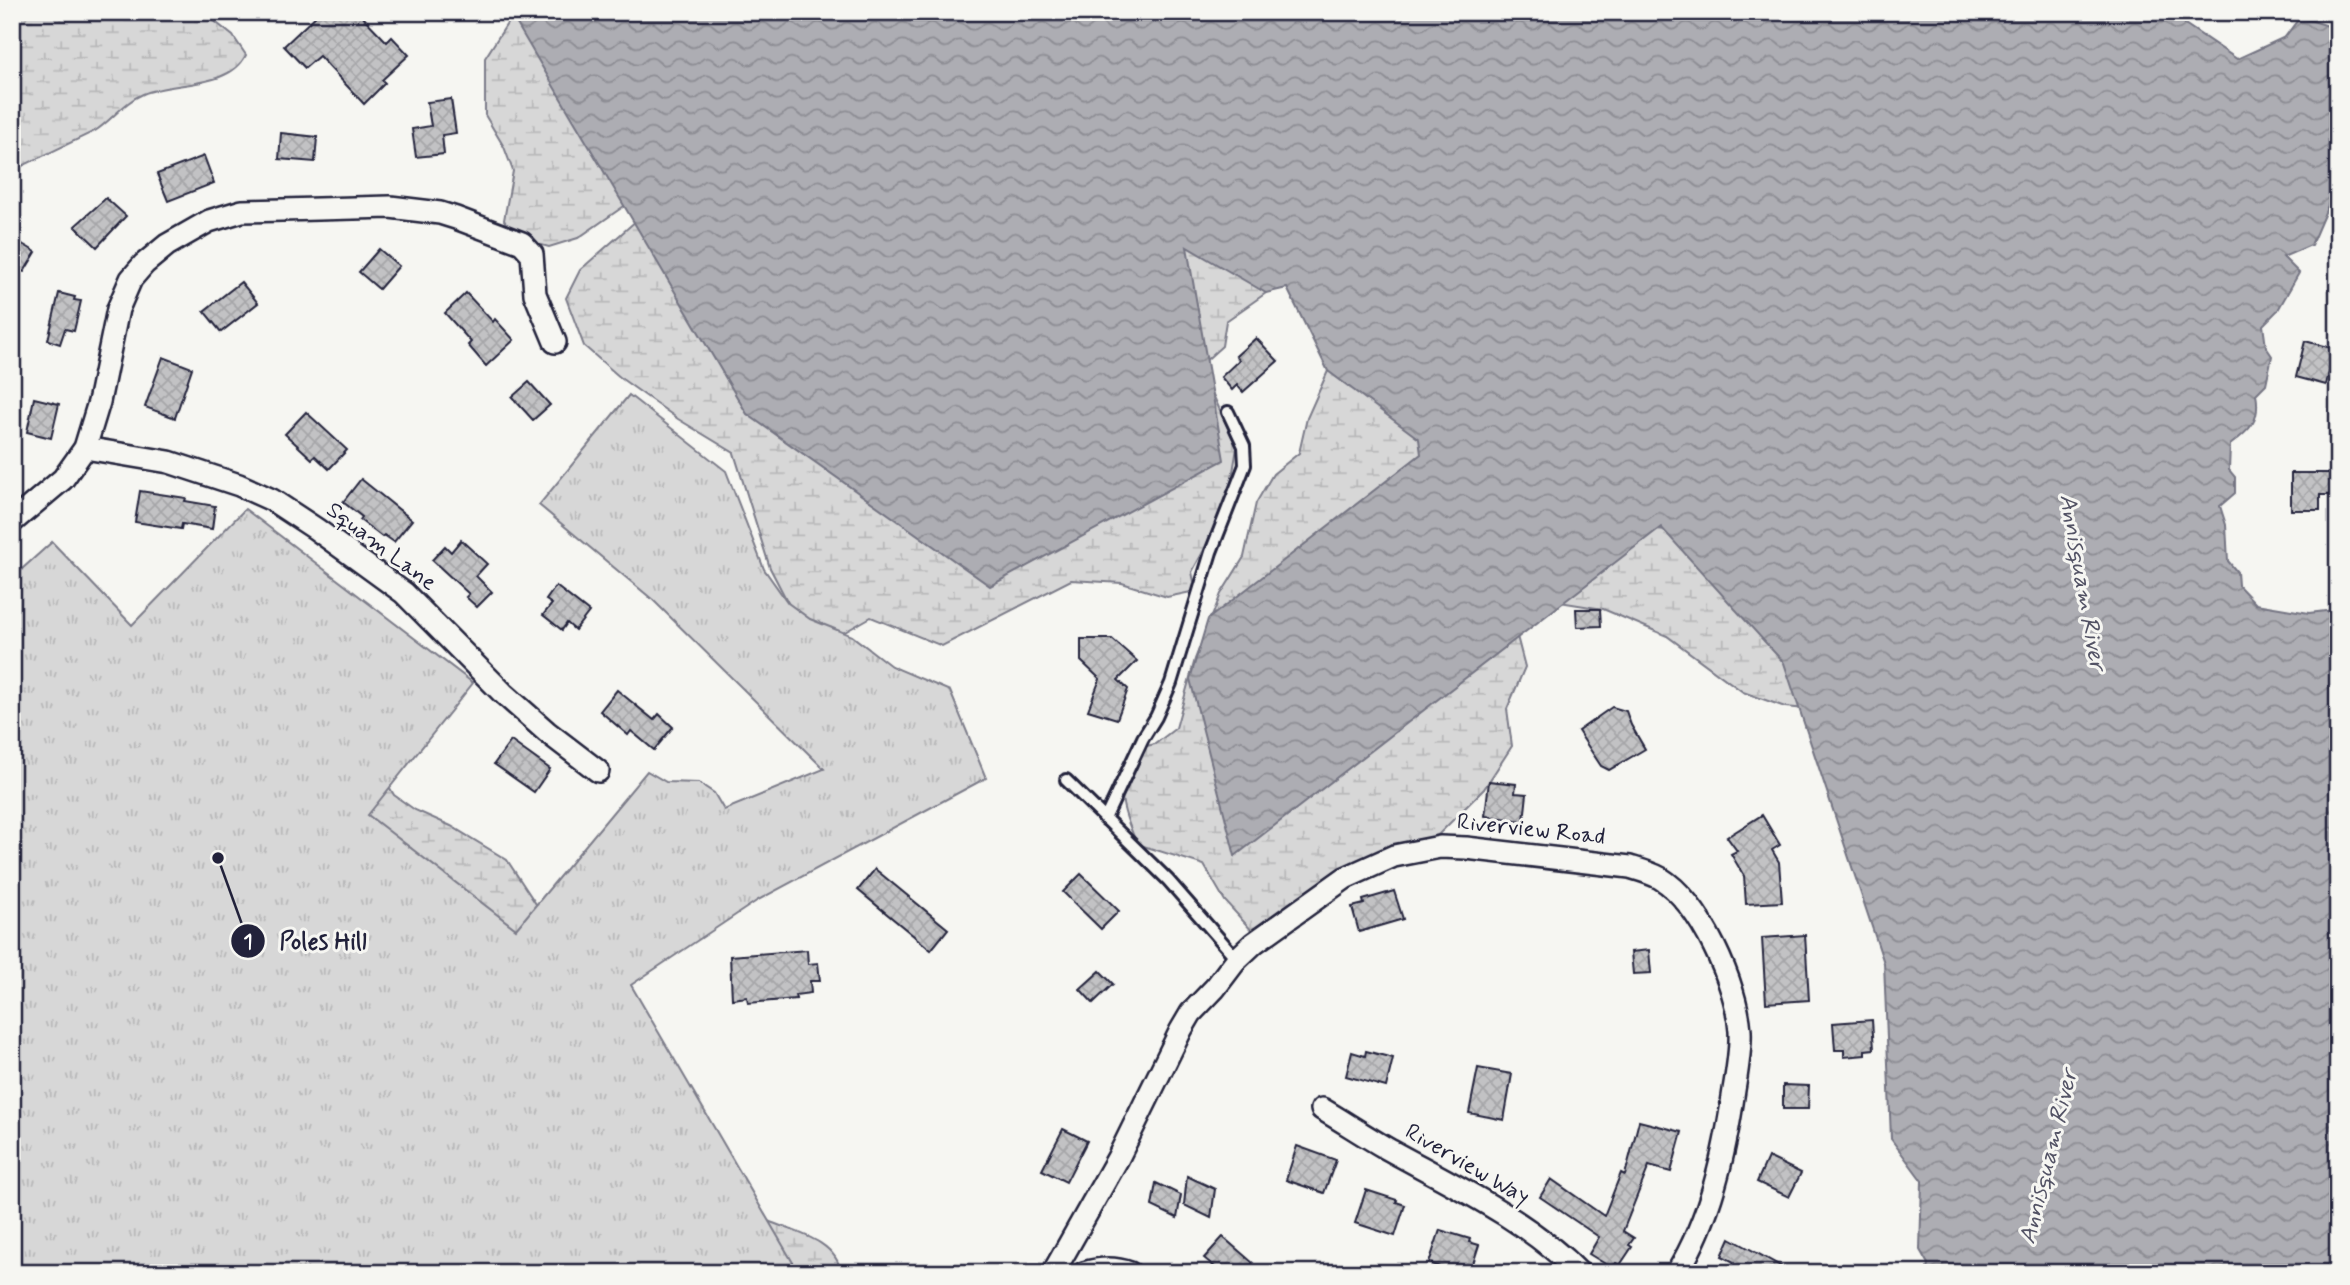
<svg xmlns="http://www.w3.org/2000/svg" width="2350" height="1285" font-family="Mynerve,sans-serif">
<defs>
<pattern id="wetland-marsh" width="20" height="14" patternUnits="userSpaceOnUse" patternTransform="scale(1.75)"><rect width="20" height="14" fill="#d7d7d7"/><path d="M1 5h8M5 5V1M11 12h8M15 12V8" fill="none" stroke="#b8b8b9"/></pattern>
<pattern id="park-tufts" width="24" height="20" patternUnits="userSpaceOnUse" patternTransform="scale(1.75)"><rect width="24" height="20" fill="#d7d7d7"/><path d="M3 7l-1-3M5 7V3M7 7l1-3M15 17l-1-3M17 17v-4M19 17l1-3" fill="none" stroke="#b8b8b9"/></pattern>
<pattern id="water-waves" width="16" height="10" patternUnits="userSpaceOnUse" patternTransform="scale(1.75)"><rect width="16" height="10" fill="#adadb3"/><path d="M0 5q4-4 8 0t8 0" fill="none" stroke="#8c8c93"/></pattern>
<pattern id="building-cross-hatch" width="8" height="8" patternUnits="userSpaceOnUse" patternTransform="scale(1.75)"><rect width="8" height="8" fill="#c2c2c4"/><path d="M0 0l8 8M0 8l8-8" fill="none" stroke="#a6a6a9"/></pattern>
</defs>
<rect width="100%" height="100%" fill="#f6f6f2"/>
<filter id="ink" filterUnits="userSpaceOnUse"><feTurbulence type="fractalNoise" baseFrequency=".0143" numOctaves="2"/><feDisplacementMap in="SourceGraphic" scale="14" xChannelSelector="R" yChannelSelector="G"/><feConvolveMatrix kernelMatrix="1 2 1 2 8 2 1 2 1" color-interpolation-filters="sRGB"/></filter>
<g filter="url(#ink)">
<!-- wetland -->
<g fill="url(#wetland-marsh)" stroke="#7c7c89" stroke-width="2">
<path d="M 12,12 L 203,12 L 233,36 L 246,55 C 229,89 174,81 143,94 C 124,102 112,120 95,131 L 12,171 Z"/>
<path d="M 955,12 L 1220,258 L 1266,293 L 1226,321 L 1222,346 L 1202,364 L 1214,397 L 1237,448 L 1227,508 L 1192,572 L 1196,591 L 1167,597 L 1122,583 L 1071,580 L 942,646 L 871,617 L 836,637 L 801,628 L 770,568 L 734,453 L 678,419 L 622,379 L 584,346 L 566,298 L 580,270 L 662,198 Z"/>
<path d="M 512,16 L 521,18 L 630,202 L 578,238 L 549,247 L 515,238 L 504,220 L 513,171 L 504,147 L 485,115 L 485,58 Z"/>
<path d="M 1328,371 L 1349,376 L 1641,528 L 1681,531 L 1778,606 L 1807,709 L 1785,707 L 1743,692 L 1667,636 L 1603,609 L 1560,602 L 1511,613 L 1525,667 L 1507,709 L 1512,746 L 1484,789 L 1439,834 L 1387,871 L 1342,885 L 1253,932 L 1225,901 L 1204,865 L 1137,844 C 1120,804 1115,789 1134,749 L 1155,744 L 1176,728 L 1195,659 L 1221,594 L 1244,557 L 1256,503 L 1273,474 L 1299,453 L 1307,418 Z"/>
<path d="M 376,764 L 394,795 L 415,810 L 451,826 L 507,860 L 551,927 L 557,961 L 340,853 Z"/>
<path d="M 768,1221 C 794,1232 837,1240 841,1273 L 711,1273 Z"/>
</g>
<!-- park -->
<path fill="url(#park-tufts)" stroke="#7c7c89" stroke-width="2" d="M 629,395 L 726,471 L 764,569 L 788,603 L 810,619 L 852,636 L 891,666 L 950,691 L 986,778 L 758,900 L 631,985 L 799,1273 L 12,1273 L 12,578 L 52,542 L 132,625 L 245,509 L 473,683 L 368,815 L 516,929 L 647,771 L 666,782 L 699,783 L 714,793 L 724,810 L 824,769 L 653,600 L 539,505 Z"/>
<!-- water -->
<path fill="url(#water-waves)" stroke="#757583" stroke-width="2" d="M 483,12 L 2174,12 L 2185,24 L 2237,59 L 2285,37 L 2300,17 L 2338,29 L 2338,182 L 2311,245 L 2283,257 L 2299,273 L 2278,310 L 2263,325 L 2266,347 L 2272,356 L 2266,384 L 2256,394 C 2261,421 2250,430 2230,445 L 2229,470 L 2235,477 L 2235,493 L 2220,506 L 2226,525 L 2228,561 L 2237,572 L 2238,585 L 2256,604 L 2309,613 L 2334,610 L 2338,604 L 2338,1273 L 1926,1273 L 1928,1264 L 1920,1250 L 1922,1181 L 1891,1139 L 1884,963 L 1784,663 L 1661,527 L 1235,856 L 1190,679 L 1208,619 L 1421,454 L 1419,439 L 1328,371 L 1287,288 L 1266,293 L 1187,247 L 1224,460 L 990,586 L 747,414 L 511,14 L 489,16 Z"/>
<!-- building -->
<g fill="url(#building-cross-hatch)" stroke="#22223b" stroke-width="2">
<path d="M 320,12 L 358,12 L 387,42 L 392,37 L 409,55 L 382,80 L 385,83 L 364,104 L 319,56 L 305,68 L 284,46 Z"/>
<path d="M 451,99 L 456,133 L 442,135 L 444,154 L 416,157 L 412,129 L 431,126 L 427,102 Z"/>
<path d="M 281,133 L 317,137 L 315,162 L 279,159 Z"/>
<path d="M 204,156 L 214,183 L 168,201 L 157,174 Z"/>
<path d="M 106,198 L 126,216 L 97,247 L 75,226 Z"/>
<path d="M 12,238 L 36,252 L 24,272 L 12,265 Z"/>
<path d="M 379,249 L 399,266 L 379,289 L 359,272 Z"/>
<path d="M 241,282 L 258,303 L 221,332 L 204,311 Z"/>
<path d="M 59,293 L 75,297 L 74,300 L 81,301 L 74,331 L 65,329 L 60,344 L 48,340 Z"/>
<path d="M 466,293 L 493,322 L 495,319 L 514,340 L 486,366 L 468,345 L 471,342 L 445,313 Z"/>
<path d="M 1256,338 L 1278,361 L 1243,392 L 1237,385 L 1232,390 L 1221,377 L 1239,360 L 1236,356 Z"/>
<path d="M 2305,341 L 2335,349 L 2326,385 L 2296,377 Z"/>
<path d="M 163,357 L 192,368 L 175,418 L 145,407 Z"/>
<path d="M 529,382 L 550,405 L 533,420 L 512,397 Z"/>
<path d="M 34,398 L 59,404 L 51,438 L 27,432 Z"/>
<path d="M 306,412 L 347,450 L 329,469 L 315,456 L 312,459 L 285,434 Z"/>
<path d="M 2291,473 L 2338,473 L 2338,495 L 2320,495 L 2320,510 L 2291,510 Z"/>
<path d="M 361,479 L 412,520 L 394,542 L 384,535 L 382,537 L 360,520 L 362,517 L 343,502 Z"/>
<path d="M 140,491 L 186,498 L 185,501 L 215,506 L 212,529 L 182,524 L 181,529 L 135,522 Z"/>
<path d="M 461,540 L 487,564 L 476,576 L 492,592 L 477,607 L 466,597 L 469,594 L 432,560 L 445,546 L 451,552 Z"/>
<path d="M 556,586 L 589,612 L 575,630 L 567,623 L 562,630 L 543,615 L 552,604 L 546,600 Z"/>
<path d="M 1576,609 L 1600,609 L 1601,626 L 1577,627 Z"/>
<path d="M 1081,639 L 1112,639 L 1137,661 L 1118,680 L 1128,689 L 1117,719 L 1088,710 L 1100,679 L 1081,661 Z"/>
<path d="M 617,690 L 654,720 L 659,714 L 673,727 L 654,750 L 631,731 L 628,735 L 600,711 Z"/>
<path d="M 1612,707 L 1626,711 L 1631,725 L 1645,749 L 1609,770 L 1601,766 L 1578,731 Z"/>
<path d="M 511,741 L 550,769 L 534,792 L 494,764 Z"/>
<path d="M 1489,781 L 1516,784 L 1515,793 L 1527,794 L 1524,821 L 1485,816 Z"/>
<path d="M 1762,815 L 1780,845 L 1772,850 L 1779,862 L 1782,902 L 1746,904 L 1744,876 L 1731,854 L 1737,851 L 1727,837 Z"/>
<path d="M 875,869 L 948,929 L 931,950 L 858,890 Z"/>
<path d="M 1081,874 L 1119,911 L 1101,929 L 1063,892 Z"/>
<path d="M 1394,891 L 1403,919 L 1359,932 L 1352,907 L 1364,904 L 1363,900 Z"/>
<path d="M 1805,935 L 1809,1000 L 1766,1003 L 1762,938 Z"/>
<path d="M 807,950 L 808,964 L 818,963 L 820,981 L 810,981 L 811,993 L 795,995 L 796,999 L 748,1003 L 747,997 L 732,999 L 730,956 Z"/>
<path d="M 1649,950 L 1651,973 L 1633,974 L 1631,952 Z"/>
<path d="M 1100,971 L 1113,984 L 1093,1003 L 1080,989 Z"/>
<path d="M 1872,1020 L 1874,1049 L 1865,1050 L 1865,1055 L 1844,1057 L 1844,1050 L 1835,1050 L 1833,1023 Z"/>
<path d="M 1366,1051 L 1393,1058 L 1386,1087 L 1346,1076 L 1352,1052 L 1365,1056 Z"/>
<path d="M 1478,1068 L 1512,1074 L 1504,1120 L 1469,1113 Z"/>
<path d="M 1783,1085 L 1809,1086 L 1808,1109 L 1783,1109 Z"/>
<path d="M 1639,1121 L 1682,1132 L 1671,1172 L 1649,1166 L 1623,1231 L 1634,1238 L 1629,1245 L 1632,1247 L 1620,1265 L 1616,1263 L 1612,1268 L 1589,1254 L 1599,1237 L 1540,1197 L 1551,1179 L 1604,1216 L 1621,1173 L 1625,1175 Z"/>
<path d="M 1063,1129 L 1087,1141 L 1066,1182 L 1042,1170 Z"/>
<path d="M 1297,1146 L 1336,1160 L 1324,1193 L 1286,1180 Z"/>
<path d="M 1768,1157 L 1801,1173 L 1789,1197 L 1757,1182 Z"/>
<path d="M 1187,1176 L 1215,1189 L 1211,1218 L 1184,1205 Z"/>
<path d="M 1156,1183 L 1181,1195 L 1177,1218 L 1152,1206 Z"/>
<path d="M 1366,1190 L 1397,1200 L 1396,1202 L 1405,1205 L 1395,1236 L 1355,1223 Z"/>
<path d="M 1440,1230 L 1470,1239 L 1469,1242 L 1479,1245 L 1470,1273 L 1459,1273 L 1429,1263 Z"/>
<path d="M 1223,1237 L 1253,1263 L 1244,1273 L 1222,1273 L 1204,1258 Z"/>
<path d="M 1730,1238 L 1793,1273 L 1728,1273 L 1734,1262 L 1722,1256 Z"/>
</g>
<g fill="none" stroke-linecap="round" stroke-linejoin="round">
<defs>
<g id="service">
<path d="M 1066,780 L 1168,880 L 1237,959"/>
<path d="M 1105,819 L 1143,738 L 1156,717 L 1171,683 L 1211,552 L 1245,465 L 1244,446 L 1228,412"/>
</g>
<g id="minor">
<path d="M 85,448 L 169,462 L 239,485 L 272,500 L 316,529 L 404,593 L 503,693 L 547,732 L 598,771"/>
<path d="M 12,522 L 63,479 L 85,448 L 99,402 L 118,309 L 131,279 L 144,264 L 167,245 L 209,221 L 242,211 L 390,207 L 440,213 L 456,218 L 522,243 L 532,254 L 535,294 L 555,342"/>
<path d="M 1322,1109 C 1344,1122 1365,1136 1386,1148 C 1451,1184 1527,1219 1579,1273"/>
<path d="M 1053,1273 L 1118,1158 L 1181,1030 L 1191,1013 L 1215,988 L 1237,959 L 1254,943 L 1345,878 L 1394,856 L 1440,847 L 1466,848 L 1630,867 C 1640,870 1651,873 1660,878 C 1701,903 1737,985 1740,1031 C 1741,1050 1737,1071 1734,1090 C 1725,1153 1711,1217 1677,1273"/>
<path d="M 1084,1273 C 1100,1268 1114,1267 1130,1273"/>
</g>
</defs>
<!-- service casing -->
<use href="#service" stroke="#22223b" stroke-width="16"/>
<!-- minor casing -->
<use href="#minor" stroke="#22223b" stroke-width="26"/>
<!-- service -->
<use href="#service" stroke="#f6f6f2" stroke-width="10"/>
<!-- minor -->
<use href="#minor" stroke="#f6f6f2" stroke-width="21"/>
</g>
</g>
<g text-anchor="middle" dominant-baseline="central" stroke-width="6" stroke-linejoin="round" paint-order="stroke">
<!-- street labels -->
<g font-size="23" fill="#22223b" stroke="#f6f6f2">
<text transform="translate(381 547) rotate(37)">Squam Lane</text>
<text transform="translate(1531 830) rotate(6)">Riverview Road</text>
<text transform="translate(1467 1165) rotate(30)">Riverview Way</text>
</g>
<!-- water labels -->
<g font-size="24" font-style="italic" fill="#535365" stroke="#f6f6f2">
<text transform="translate(2082 582) rotate(80)">Annisquam River</text>
<text transform="translate(2049 1157) rotate(-76)">Annisquam River</text>
</g>
</g>
<!-- callouts -->
<path fill="none" stroke="#22223b" stroke-width="2.5" d="M218 858L248 941"/>
<g fill="#22223b" stroke="#f6f6f2" stroke-width="2.5">
<circle cx="218" cy="858" r="7"/>
<circle cx="248" cy="941" r="18"/>
</g>
<g font-size="21" text-anchor="middle" font-weight="bold" fill="#fff">
<text x="248" y="948">1</text>
</g>
<g font-size="24" text-anchor="middle" font-weight="bold" fill="#22223b" stroke="#f6f6f2" stroke-width="6" stroke-linejoin="round" paint-order="stroke">
<text x="323" y="949">Poles Hill</text>
</g>
<!-- margin -->
<rect width="2350" height="1285" fill="none" stroke="#f6f6f2" stroke-width="42"/>
<rect x="21" y="21" width="2308" height="1243" fill="none" stroke="#22223b" stroke-width="2.5" filter="url(#ink)"/>
</svg>
